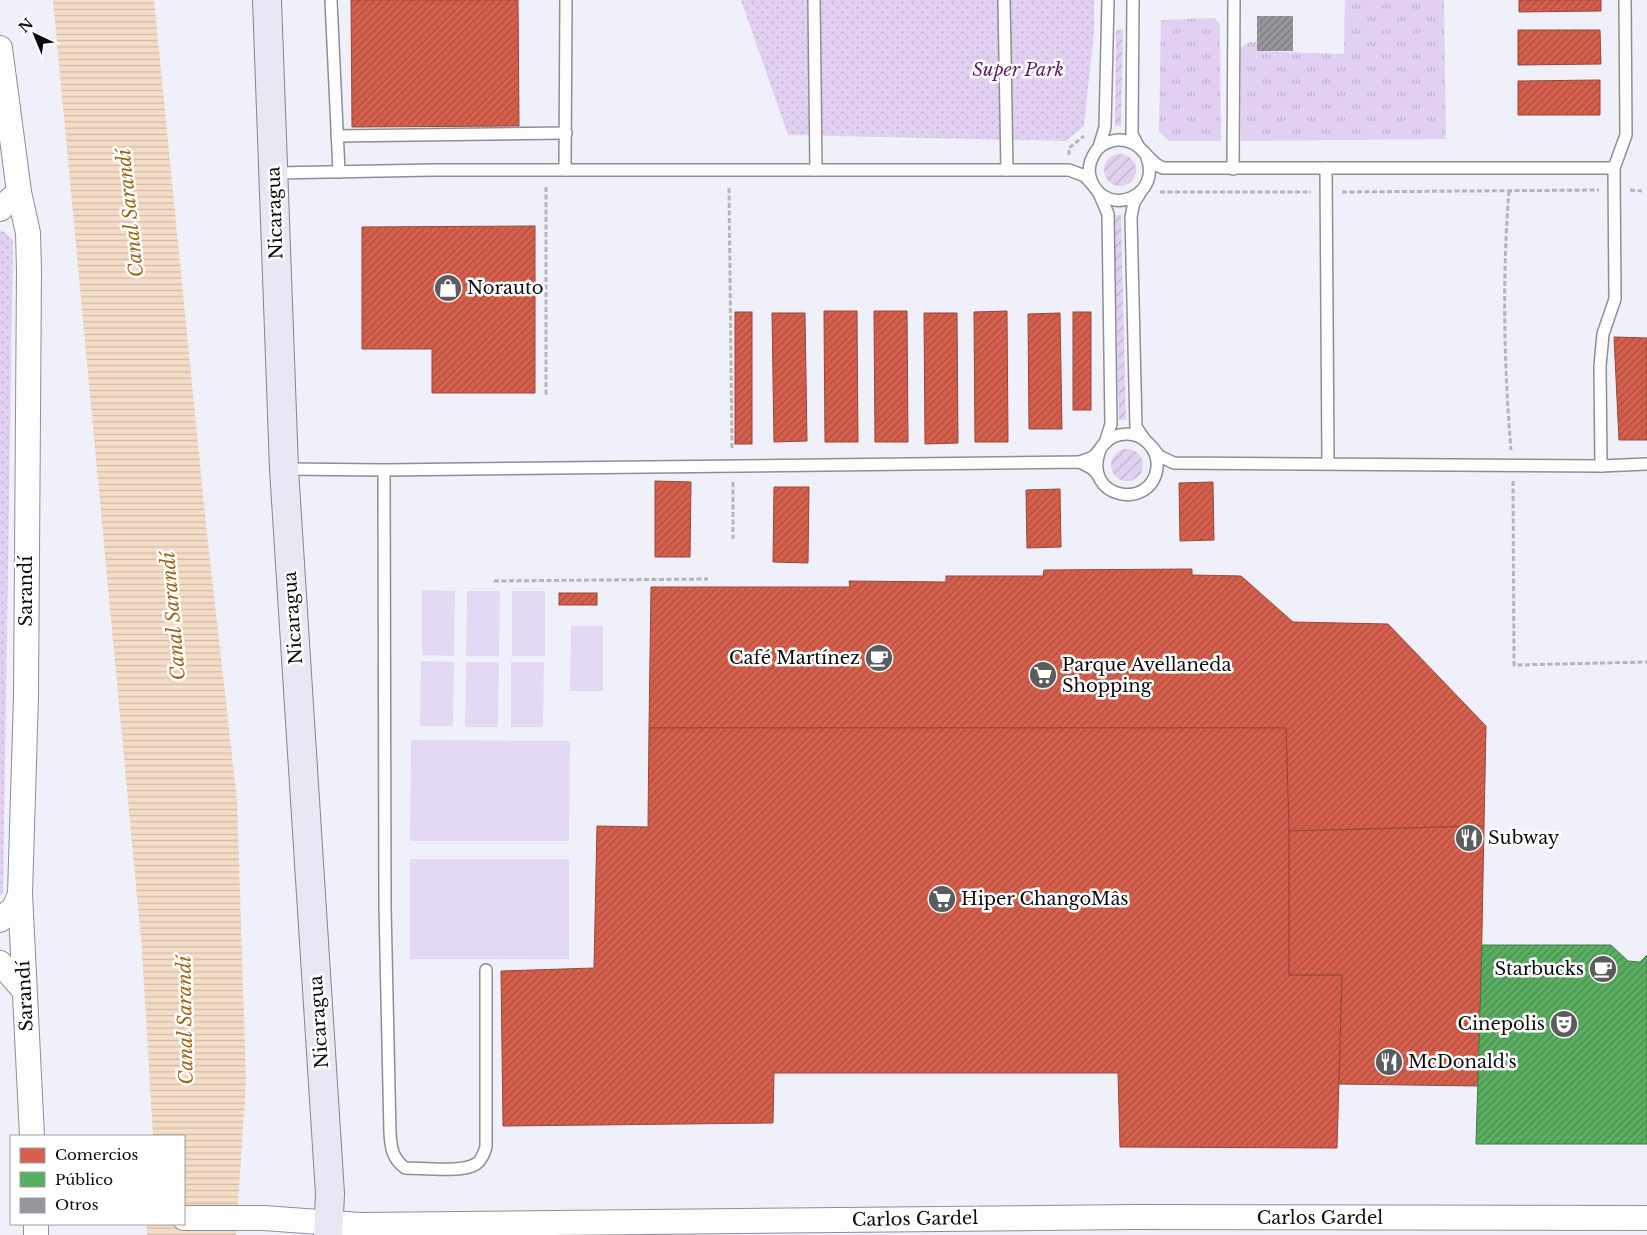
<svg xmlns="http://www.w3.org/2000/svg" width="1647" height="1235" font-family="'Libre Baskerville',serif">
<defs>
<pattern id="grass-tufts" width="24" height="20" patternUnits="userSpaceOnUse" patternTransform="scale(1.25)"><rect width="24" height="20" fill="#e1d0f1"/><path d="M3 7l-1-3M5 7V3M7 7l1-3M15 17l-1-3M17 17v-4M19 17l1-3" fill="none" stroke="#c0b1cd"/></pattern>
<pattern id="park-dots" width="8" height="8" patternUnits="userSpaceOnUse" patternTransform="scale(1.25)"><rect width="8" height="8" fill="#e1d0f1"/><path d="M2 2h.1M6 6h.1" fill="none" stroke="#c0b1cd" stroke-width="1.8" stroke-linecap="round"/></pattern>
<pattern id="garden-furrows" width="10" height="10" patternUnits="userSpaceOnUse" patternTransform="scale(1.25)"><rect width="10" height="10" fill="#e1d0f1"/><path d="M-1 1l2-2M0 10L10 0M9 11l2-2" fill="none" stroke="#c0b1cd"/></pattern>
<pattern id="water-rules" width="6" height="5" patternUnits="userSpaceOnUse" patternTransform="scale(1.25)"><rect width="6" height="5" fill="#f5dcc6"/><path d="M0 2.5h6" fill="none" stroke="#d1bca9"/></pattern>
<pattern id="shops-hatch" width="6" height="6" patternUnits="userSpaceOnUse" patternTransform="scale(1.25)"><rect width="6" height="6" fill="#d6604d"/><path d="M-1 1l2-2M0 6l6-6M5 7l2-2" fill="none" stroke="#ac4e3e"/></pattern>
<pattern id="public-hatch" width="6" height="6" patternUnits="userSpaceOnUse" patternTransform="scale(1.25)"><rect width="6" height="6" fill="#5aae61"/><path d="M-1 1l2-2M0 6l6-6M5 7l2-2" fill="none" stroke="#498c4e"/></pattern>
<pattern id="building-hatch" width="6" height="6" patternUnits="userSpaceOnUse" patternTransform="scale(1.25)"><rect width="6" height="6" fill="#96979d"/><path d="M-1 1l2-2M0 6l6-6M5 7l2-2" fill="none" stroke="#797a7e"/></pattern>
</defs>
<rect width="100%" height="100%" fill="#f0f0fa"/>
<!-- grass -->
<g fill="url(#grass-tufts)">
<path d="M 1345,0 L 1444,0 L 1446,139 L 1241,141 L 1240,48 L 1250,42 L 1257,42 L 1257,51 L 1344,54 Z"/>
<path d="M 1215,18 L 1220,25 L 1221,141 L 1169,141 L 1159,132 L 1161,20 Z"/>
</g>
<!-- park -->
<g fill="url(#park-dots)">
<path d="M 741,0 L 1094,0 L 1094,31 L 1084,126 L 1066,141 L 788,135 Z"/>
<path d="M 3,231 L 13,240 L 3,892 L 0,896 L 0,232 Z"/>
</g>
<!-- garden -->
<g fill="url(#garden-furrows)">
<path d="M 1116,30 L 1123,30 L 1121,126 L 1115,126 Z"/>
<circle cx="1120" cy="170" r="16"/>
<path d="M 1114,215 L 1121,215 L 1126,420 L 1119,420 Z"/>
<circle cx="1127" cy="465" r="16"/>
</g>
<!-- pitch -->
<g fill="#e4d9f4">
<path d="M 422,590 L 455,591 L 454,656 L 422,655 Z"/>
<path d="M 467,591 L 500,591 L 499,656 L 466,656 Z"/>
<rect x="512" y="591" width="33" height="65"/>
<path d="M 571,626 L 603,626 L 603,691 L 570,691 Z"/>
<path d="M 421,661 L 454,662 L 453,726 L 420,726 Z"/>
<path d="M 466,662 L 499,662 L 498,727 L 465,727 Z"/>
<path d="M 511,662 L 544,662 L 543,727 L 511,727 Z"/>
<path d="M 411,740 L 570,741 L 569,841 L 410,841 Z"/>
<rect x="410" y="859" width="159" height="100"/>
</g>
<!-- water -->
<path fill="url(#water-rules)" d="M 53,0 L 154,0 L 206,525 L 237,800 L 246,1082 L 236,1235 L 147,1235 L 147,1224 L 184,1224 L 184,1136 L 153,1136 L 142,950 Z"/>
<!-- shops -->
<g fill="url(#shops-hatch)" stroke="#99473a">
<path d="M 351,0 L 518,0 L 519,126 L 352,127 Z"/>
<path d="M 1519,0 L 1601,0 L 1601,11 L 1519,12 Z"/>
<path d="M 1518,30 L 1600,30 L 1601,64 L 1518,65 Z"/>
<path d="M 1600,80 L 1600,115 L 1518,115 L 1518,81 Z"/>
<path d="M 535,226 L 535,393 L 432,393 L 432,349 L 362,349 L 362,227 Z"/>
<path d="M 824,311 L 857,311 L 858,442 L 825,442 Z"/>
<path d="M 874,311 L 907,311 L 908,442 L 875,442 Z"/>
<path d="M 1007,311 L 1008,442 L 975,442 L 974,312 Z"/>
<rect x="735" y="312" width="17" height="132"/>
<rect x="1073" y="312" width="18" height="98"/>
<path d="M 772,313 L 805,313 L 807,441 L 774,442 Z"/>
<path d="M 924,313 L 957,313 L 958,443 L 925,444 Z"/>
<path d="M 1060,313 L 1062,429 L 1029,429 L 1028,314 Z"/>
<path d="M 1614,337 L 1647,338 L 1647,440 L 1619,440 Z"/>
<path d="M 655,481 L 691,482 L 690,557 L 655,557 Z"/>
<path d="M 1213,482 L 1214,540 L 1180,541 L 1179,483 Z"/>
<path d="M 774,487 L 809,487 L 808,563 L 773,562 Z"/>
<path d="M 1060,489 L 1061,547 L 1027,548 L 1026,490 Z"/>
<path d="M 1192,569 L 1192,575 L 1241,576 L 1293,622 L 1388,624 L 1486,726 L 1484,826 L 1289,831 L 1286,728 L 649,728 L 651,587 L 850,587 L 849,581 L 946,582 L 946,576 L 1043,576 L 1044,570 Z"/>
<rect x="559" y="593" width="38" height="12"/>
<path d="M 649,728 L 1286,728 L 1289,831 L 1289,975 L 1342,975 L 1337,1148 L 1120,1147 L 1118,1073 L 774,1073 L 773,1123 L 503,1126 L 501,971 L 594,968 L 597,826 L 648,827 Z"/>
<path d="M 1484,826 L 1479,1086 L 1339,1084 L 1342,975 L 1289,975 L 1289,831 Z"/>
</g>
<!-- public -->
<path fill="url(#public-hatch)" stroke="#437d48" d="M 1482,945 L 1611,945 L 1628,961 L 1640,962 L 1647,955 L 1647,1144 L 1476,1144 Z"/>
<!-- building -->
<rect fill="url(#building-hatch)" x="1257" y="16" width="36" height="35"/>
<g fill="none" stroke-linecap="round" stroke-linejoin="round">
<defs>
<g id="service">
<path d="M 331,0 L 339,172"/>
<path d="M 814,0 L 816,170"/>
<path d="M 1004,0 L 1007,170"/>
<path d="M 1133,0 L 1132,134 L 1138,146"/>
<path d="M 337,136 L 566,133"/>
<path d="M 1099,147 L 1105,127 L 1108,0"/>
<path d="M 1145,153 C 1166,196 1106,220 1091,180 C 1087,170 1090,160 1096,151 C 1103,142 1116,138 1127,141 C 1143,144 1148,163 1163,168 L 1614,168"/>
<path d="M 1326,168 L 1328,463"/>
<path d="M 1233,169 L 1234,0"/>
<path d="M 565,170 L 566,0"/>
<path d="M 274,173 L 433,170 L 1069,170 L 1085,176 L 1093,185"/>
<path d="M 1099,193 L 1108,214 L 1111,424 L 1105,443"/>
<path d="M 1139,195 L 1134,202 L 1131,217 L 1136,427 L 1145,440"/>
<path d="M 1152,447 L 1159,456 L 1174,463 L 1601,466 L 1647,464"/>
<path d="M 1080,462 C 1084,460 1090,459 1094,456 C 1098,453 1100,448 1104,444 C 1116,431 1136,431 1148,443 C 1155,450 1158,459 1157,468 C 1151,512 1081,498 1100,450"/>
<path d="M 1601,466 L 1600,366 L 1603,334 L 1615,299 L 1614,168 L 1626,135 L 1625,0"/>
<path d="M 284,469 L 384,470 L 1080,462 L 1093,469 L 1098,475"/>
<path d="M 384,470 L 385,907 L 390,1133 C 391,1148 392,1158 405,1168 C 422,1168 462,1173 476,1164 C 482,1160 484,1153 486,1147 L 486,970"/>
</g>
<g id="minor">
<path d="M 0,48 L 19,192 L 28,233 L 29,271 L 26,696 L 20,894 L 32,1136"/>
<path d="M 0,209 L 19,192"/>
<path d="M 0,920 L 14,908 L 20,894"/>
<path d="M 0,963 L 24,990"/>
<path d="M 184,1218 L 264,1218 L 360,1225 L 1133,1217 L 1647,1218"/>
<path d="M 36,1235 L 36,1224"/>
</g>
<path id="secondary" d="M 267,0 L 284,469 L 330,1194 L 328,1235"/>
</defs>
<!-- service casing -->
<use href="#service" stroke="#8f8f93" stroke-width="14"/>
<!-- minor casing -->
<use href="#minor" stroke="#8f8f93" stroke-width="26"/>
<!-- secondary casing -->
<use href="#secondary" stroke="#85858a" stroke-width="30"/>
<!-- path -->
<g stroke="#b5b5b7" stroke-width="3" stroke-dasharray="5 2.5" stroke-linecap="butt">
<path d="M 1069,155 L 1069,148 L 1084,136"/>
<path d="M 546,187 L 546,395"/>
<path d="M 729,188 L 732,450"/>
<path d="M 1630,190 L 1642,191"/>
<path d="M 1509,191 C 1502,277 1504,365 1511,450"/>
<path d="M 1160,192 L 1311,192"/>
<path d="M 1342,192 L 1599,190"/>
<path d="M 1513,481 L 1514,665 L 1647,662"/>
<path d="M 733,482 L 733,539"/>
<path d="M 494,581 L 708,579"/>
</g>
<!-- service -->
<use href="#service" stroke="#fdfdfe" stroke-width="11"/>
<!-- minor -->
<use href="#minor" stroke="#fdfdfe" stroke-width="24"/>
<!-- secondary -->
<use href="#secondary" stroke="#e8e8f4" stroke-width="28"/>
</g>
<!-- icons -->
<defs>
<symbol id="shop-disc" viewBox="-11 -11 22 22"><circle r="9.5" fill="#5c5c5f" stroke="#fff"/><path d="M-5-2.5h2.3a2.7 3.5 0 0 1 5.4 0H5L5.5 6h-11ZM-1.5-2.5h3a1.5 2.3 0 0 0-3 0Z" fill="#fff"/></symbol>
<symbol id="cafe-disc" viewBox="-11 -11 22 22"><circle r="9.5" fill="#5c5c5f" stroke="#fff"/><path d="M-5.5-4.5H6V0H3Q3 3.5 0 3.5H-2.5Q-5.5 3.5-5.5 0ZM3-3.2v2h1.7v-2ZM-6 4.5H4V6H-6Z" fill="#fff"/></symbol>
<symbol id="supermarket-disc" viewBox="-11 -11 22 22"><circle r="9.5" fill="#5c5c5f" stroke="#fff"/><path d="M-6-5.5h2.5l.6 2H6L4.5 2H-2.5L-4.4-4H-6ZM-1.5 3.2a1.3 1.3 0 1 0 .1 0ZM3 3.2a1.3 1.3 0 1 0 .1 0Z" fill="#fff"/></symbol>
<symbol id="restaurant-disc" viewBox="-11 -11 22 22"><circle r="9.5" fill="#5c5c5f" stroke="#fff"/><path d="M-5-6h1v4h1v-4h1v4h1v-4h1v5L-1.5 .5V6h-2V.5L-5-1ZM5-6V6H3V1.5H1.5Q1.5-4 5-6Z" fill="#fff"/></symbol>
<symbol id="theatre-disc" viewBox="-11 -11 22 22"><circle r="9.5" fill="#5c5c5f" stroke="#fff"/><path d="M-5-5.5Q0-4 5-5.5V0Q5 5 0 6Q-5 5-5 0ZM-3.3-2.5H-1v1.5H-3.3ZM1-2.5H3.3v1.5H1ZM-2.8 1Q0 5.5 2.8 1Z" fill="#fff"/></symbol>
</defs>
<g fill-rule="evenodd">
<use href="#shop-disc" x="432" y="272" width="32" height="32"/>
<use href="#cafe-disc" x="863" y="642" width="32" height="32"/>
<use href="#supermarket-disc" x="1027" y="659" width="32" height="32"/>
<use href="#restaurant-disc" x="1453" y="822" width="32" height="32"/>
<use href="#supermarket-disc" x="926" y="883" width="32" height="32"/>
<use href="#cafe-disc" x="1587" y="953" width="32" height="32"/>
<use href="#theatre-disc" x="1548" y="1008" width="32" height="32"/>
<use href="#restaurant-disc" x="1373" y="1046" width="32" height="32"/>
</g>
<g text-anchor="middle" dominant-baseline="central" stroke-width="5" stroke-linejoin="round" paint-order="stroke">
<!-- park labels -->
<g font-size="18" font-style="italic" fill="#5f1c64" stroke="#fff">
<text x="1018" y="70">Super Park</text>
</g>
<!-- street labels -->
<g font-size="18" fill="#0c0c0c" stroke="#fff">
<text transform="translate(275 213) rotate(-92)">Nicaragua</text>
<text transform="translate(26 591) rotate(-90)">Sarandí</text>
<text transform="translate(293 618) rotate(-94)">Nicaragua</text>
<text transform="translate(25 996) rotate(-93)">Sarandí</text>
<text transform="translate(319 1022) rotate(-94)">Nicaragua</text>
<text x="1320" y="1218">Carlos Gardel</text>
<text transform="translate(915 1219) rotate(-1)">Carlos Gardel</text>
</g>
<!-- poi labels -->
<g font-size="18" fill="#0c0c0c" stroke="#fff" text-anchor="start">
<text x="467" y="288">Norauto</text>
<text x="860" y="658" text-anchor="end">Café Martínez</text>
<text x="1062" y="665">Parque Avellaneda<tspan x="1062" dy="21">Shopping</tspan></text>
<text x="1488" y="838">Subway</text>
<text x="961" y="899">Hiper ChangoMâs</text>
<text x="1584" y="969" text-anchor="end">Starbucks</text>
<text x="1545" y="1024" text-anchor="end">Cinepolis</text>
<text x="1408" y="1062">McDonald's</text>
</g>
<!-- water labels -->
<g font-size="19" font-style="italic" fill="#9f6414" stroke="#fff">
<text transform="translate(130 213) rotate(-96)">Canal Sarandí</text>
<text transform="translate(173 616) rotate(-95)">Canal Sarandí</text>
<text transform="translate(185 1020) rotate(-91)">Canal Sarandí</text>
</g>
</g>
<!-- legend -->
<rect x="10" y="1135" width="175" height="90" fill="#ffffff" stroke="#9e9e9e"/>
<rect x="20" y="1148" width="25" height="15" fill="#d6604d" stroke="#9e9e9e"/>
<text x="55" y="1160" font-size="15" fill="#0c0c0c">Comercios</text>
<rect x="20" y="1172" width="25" height="15" fill="#5aae61" stroke="#9e9e9e"/>
<text x="55" y="1185" font-size="15" fill="#0c0c0c">Público</text>
<rect x="20" y="1198" width="25" height="15" fill="#96979d" stroke="#9e9e9e"/>
<text x="55" y="1210" font-size="15" fill="#0c0c0c">Otros</text>
<!-- north arrow -->
<g transform="translate(35 35) rotate(316)" stroke="#ffffff" stroke-width="4" paint-order="stroke">
<path d="M0-4L9 19L0 12L-9 19Z" fill="#0c0c0c"/>
<text y="-8" font-size="14" font-weight="bold" text-anchor="middle" fill="#0c0c0c">N</text>
</g>
</svg>
